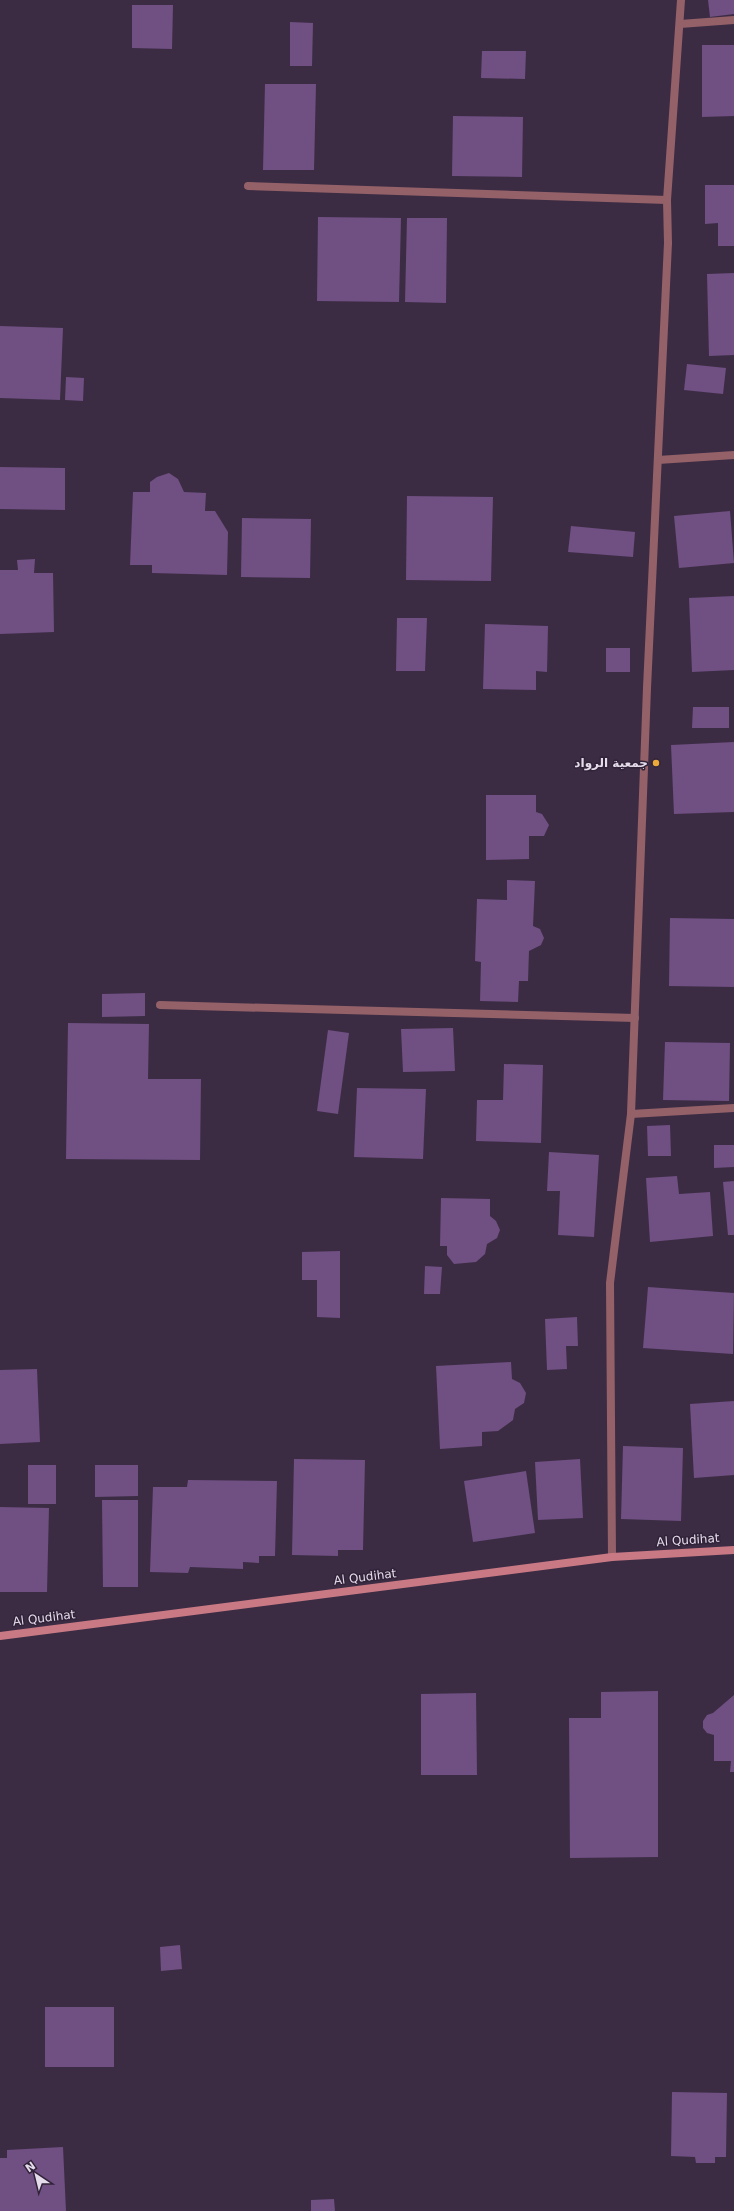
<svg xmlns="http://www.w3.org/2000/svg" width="734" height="2211" font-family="'DejaVu Sans','Noto Sans Arabic',sans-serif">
<rect width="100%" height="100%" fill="#3b2c44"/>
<!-- building -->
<g fill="#704f82">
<path d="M 708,0 L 734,0 L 734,14 L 710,17 Z"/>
<path d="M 132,5 L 173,5 L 172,49 L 132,48 Z"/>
<path d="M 290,22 L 313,23 L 312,66 L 290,66 Z"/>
<path d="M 702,45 L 734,45 L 734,116 L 702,117 Z"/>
<path d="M 482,51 L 526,51 L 525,79 L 481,78 Z"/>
<path d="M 265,84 L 316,84 L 314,170 L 263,170 Z"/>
<path d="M 453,116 L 523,117 L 522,177 L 452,176 Z"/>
<path d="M 705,185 L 734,185 L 734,246 L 718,246 L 718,223 L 705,224 Z"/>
<path d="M 318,217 L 401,218 L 399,302 L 317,301 Z"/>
<path d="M 407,218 L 447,218 L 446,303 L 405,302 Z"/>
<path d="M 734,273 L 734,355 L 709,356 L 707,274 Z"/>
<path d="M 0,326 L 63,328 L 60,400 L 0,398 Z"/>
<path d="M 687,364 L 726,368 L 723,394 L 684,390 Z"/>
<path d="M 66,377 L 84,378 L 83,401 L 65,400 Z"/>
<path d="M 0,467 L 65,468 L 65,510 L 0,509 Z"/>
<path d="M 169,473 L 178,479 L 184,492 L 206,493 L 205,511 L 215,511 L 228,532 L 227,575 L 152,573 L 152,565 L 130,565 L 133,492 L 150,492 L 150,482 L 157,477 Z"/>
<path d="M 407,496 L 493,497 L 491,581 L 406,580 Z"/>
<path d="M 730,511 L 734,563 L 679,568 L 674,516 Z"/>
<path d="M 242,518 L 311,519 L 310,578 L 241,577 Z"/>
<path d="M 571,526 L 635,532 L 633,557 L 568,552 Z"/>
<path d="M 35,559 L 34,573 L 53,573 L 54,632 L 0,634 L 0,570 L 18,570 L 17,560 Z"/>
<path d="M 734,596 L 734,670 L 692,672 L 689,598 Z"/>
<path d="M 397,618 L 427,618 L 425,671 L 396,671 Z"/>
<path d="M 485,624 L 548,626 L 547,672 L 536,671 L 536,690 L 483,689 Z"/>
<rect x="606" y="648" width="24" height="24"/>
<path d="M 693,707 L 729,707 L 729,728 L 692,728 Z"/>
<path d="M 734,742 L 734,812 L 674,814 L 671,745 Z"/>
<path d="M 486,795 L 536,795 L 536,812 L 542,814 L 549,825 L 544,836 L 529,836 L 529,859 L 486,860 Z"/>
<path d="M 507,880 L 535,881 L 533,926 L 540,929 L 544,938 L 541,945 L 529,951 L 528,981 L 519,981 L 518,1002 L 480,1001 L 481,962 L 475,961 L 477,899 L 507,900 Z"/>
<path d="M 670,918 L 734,919 L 734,987 L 669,986 Z"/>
<path d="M 145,993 L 145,1016 L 102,1017 L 102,994 Z"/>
<path d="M 68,1023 L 149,1024 L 148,1079 L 201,1079 L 200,1160 L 66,1159 Z"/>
<path d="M 453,1028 L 455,1071 L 403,1072 L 401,1029 Z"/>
<path d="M 328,1030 L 349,1033 L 338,1114 L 317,1111 Z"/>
<path d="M 665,1042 L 730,1043 L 729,1101 L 663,1100 Z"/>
<path d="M 504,1064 L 543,1065 L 541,1143 L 476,1141 L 477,1100 L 503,1100 Z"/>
<path d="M 357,1088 L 426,1089 L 423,1159 L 354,1157 Z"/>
<path d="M 670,1125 L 671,1156 L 648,1156 L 647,1126 Z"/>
<path d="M 714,1145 L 734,1145 L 734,1167 L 714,1168 Z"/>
<path d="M 549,1152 L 599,1155 L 594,1237 L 558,1235 L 560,1191 L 547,1191 Z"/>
<path d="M 677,1176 L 679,1194 L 710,1192 L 713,1236 L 650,1242 L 646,1178 Z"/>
<path d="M 734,1181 L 734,1235 L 728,1235 L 723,1182 Z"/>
<path d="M 441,1198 L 490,1199 L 490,1216 L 496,1221 L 500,1230 L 497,1238 L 487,1244 L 485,1254 L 476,1262 L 454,1264 L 447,1255 L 447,1246 L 440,1246 Z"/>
<path d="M 340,1251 L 340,1318 L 317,1317 L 317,1280 L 302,1280 L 302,1252 Z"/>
<path d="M 425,1266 L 442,1267 L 440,1294 L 424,1294 Z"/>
<path d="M 648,1287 L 734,1293 L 733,1354 L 643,1348 Z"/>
<path d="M 577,1317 L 578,1346 L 566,1346 L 567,1369 L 547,1370 L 545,1319 Z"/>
<path d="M 511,1362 L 512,1379 L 520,1383 L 526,1393 L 524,1403 L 515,1409 L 513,1420 L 498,1431 L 482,1432 L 482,1446 L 440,1449 L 436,1366 Z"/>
<path d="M 37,1369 L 40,1442 L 0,1444 L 0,1370 Z"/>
<path d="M 734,1401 L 734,1475 L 694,1478 L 690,1404 Z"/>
<path d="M 623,1446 L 683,1448 L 681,1521 L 621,1519 Z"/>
<path d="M 294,1459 L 365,1460 L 363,1550 L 338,1550 L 338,1556 L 292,1555 Z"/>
<path d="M 580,1459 L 583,1518 L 538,1520 L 535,1462 Z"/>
<rect x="28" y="1465" width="28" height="39"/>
<path d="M 95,1465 L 138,1465 L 138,1496 L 95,1497 Z"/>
<path d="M 526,1471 L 535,1533 L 473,1542 L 464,1481 Z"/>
<path d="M 188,1480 L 277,1481 L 275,1556 L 259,1556 L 259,1563 L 243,1562 L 243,1569 L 190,1567 L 188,1573 L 150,1572 L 153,1487 L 187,1487 Z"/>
<path d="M 102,1500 L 138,1500 L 138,1587 L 103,1587 Z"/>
<path d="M 0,1507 L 49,1508 L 47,1592 L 0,1592 Z"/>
<path d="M 658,1691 L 658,1857 L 570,1858 L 569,1718 L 601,1718 L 601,1692 Z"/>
<path d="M 476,1693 L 477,1775 L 421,1775 L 421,1694 Z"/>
<path d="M 734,1695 L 734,1772 L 730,1772 L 731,1761 L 714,1761 L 714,1735 L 707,1733 L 703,1728 L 703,1721 L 707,1715 L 713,1713 Z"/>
<path d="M 180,1945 L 182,1969 L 161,1971 L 160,1947 Z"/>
<rect x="45" y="2007" width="69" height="60"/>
<path d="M 672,2092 L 727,2093 L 726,2157 L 715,2157 L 715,2163 L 696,2163 L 695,2157 L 671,2156 Z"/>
<path d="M 63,2147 L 66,2211 L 0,2211 L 0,2158 L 7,2158 L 7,2150 Z"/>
<path d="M 334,2199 L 335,2211 L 311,2211 L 311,2200 Z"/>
</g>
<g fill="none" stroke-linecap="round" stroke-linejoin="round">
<!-- lane -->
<g stroke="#946168" stroke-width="8">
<path d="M 680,24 L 734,20"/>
<path d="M 248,186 L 667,200"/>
<path d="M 658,460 L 734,455"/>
<path d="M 160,1005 L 635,1018"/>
<path d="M 631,1114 L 734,1108"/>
<path d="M 612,1557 L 610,1283 L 631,1114 L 647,688 L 668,243 L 667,200 L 681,0"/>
</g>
<!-- secondary -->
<path stroke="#c97984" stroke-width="8" d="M 0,1636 L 612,1557 L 734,1550"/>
</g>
<!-- markers -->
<circle fill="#eba939" stroke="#312339" stroke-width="1.5" cx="656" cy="763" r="4"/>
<g text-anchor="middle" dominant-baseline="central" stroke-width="3" stroke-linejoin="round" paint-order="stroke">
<!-- poi labels -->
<g font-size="12" font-weight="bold" fill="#e5dceb" stroke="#312339" text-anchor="end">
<text x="648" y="763">جمعية الرواد</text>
</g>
<!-- street labels -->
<g font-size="12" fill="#e5dceb" stroke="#312339">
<text transform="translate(688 1540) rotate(-4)">Al Qudihat</text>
<text transform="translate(365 1577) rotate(-7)">Al Qudihat</text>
<text transform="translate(44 1618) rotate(-7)">Al Qudihat</text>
</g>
</g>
<!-- north arrow -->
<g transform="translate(36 2175) rotate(325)" stroke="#312339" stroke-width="3" paint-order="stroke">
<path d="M0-3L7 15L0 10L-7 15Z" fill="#e5dceb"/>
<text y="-6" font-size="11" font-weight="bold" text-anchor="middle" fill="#e5dceb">N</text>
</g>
</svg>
